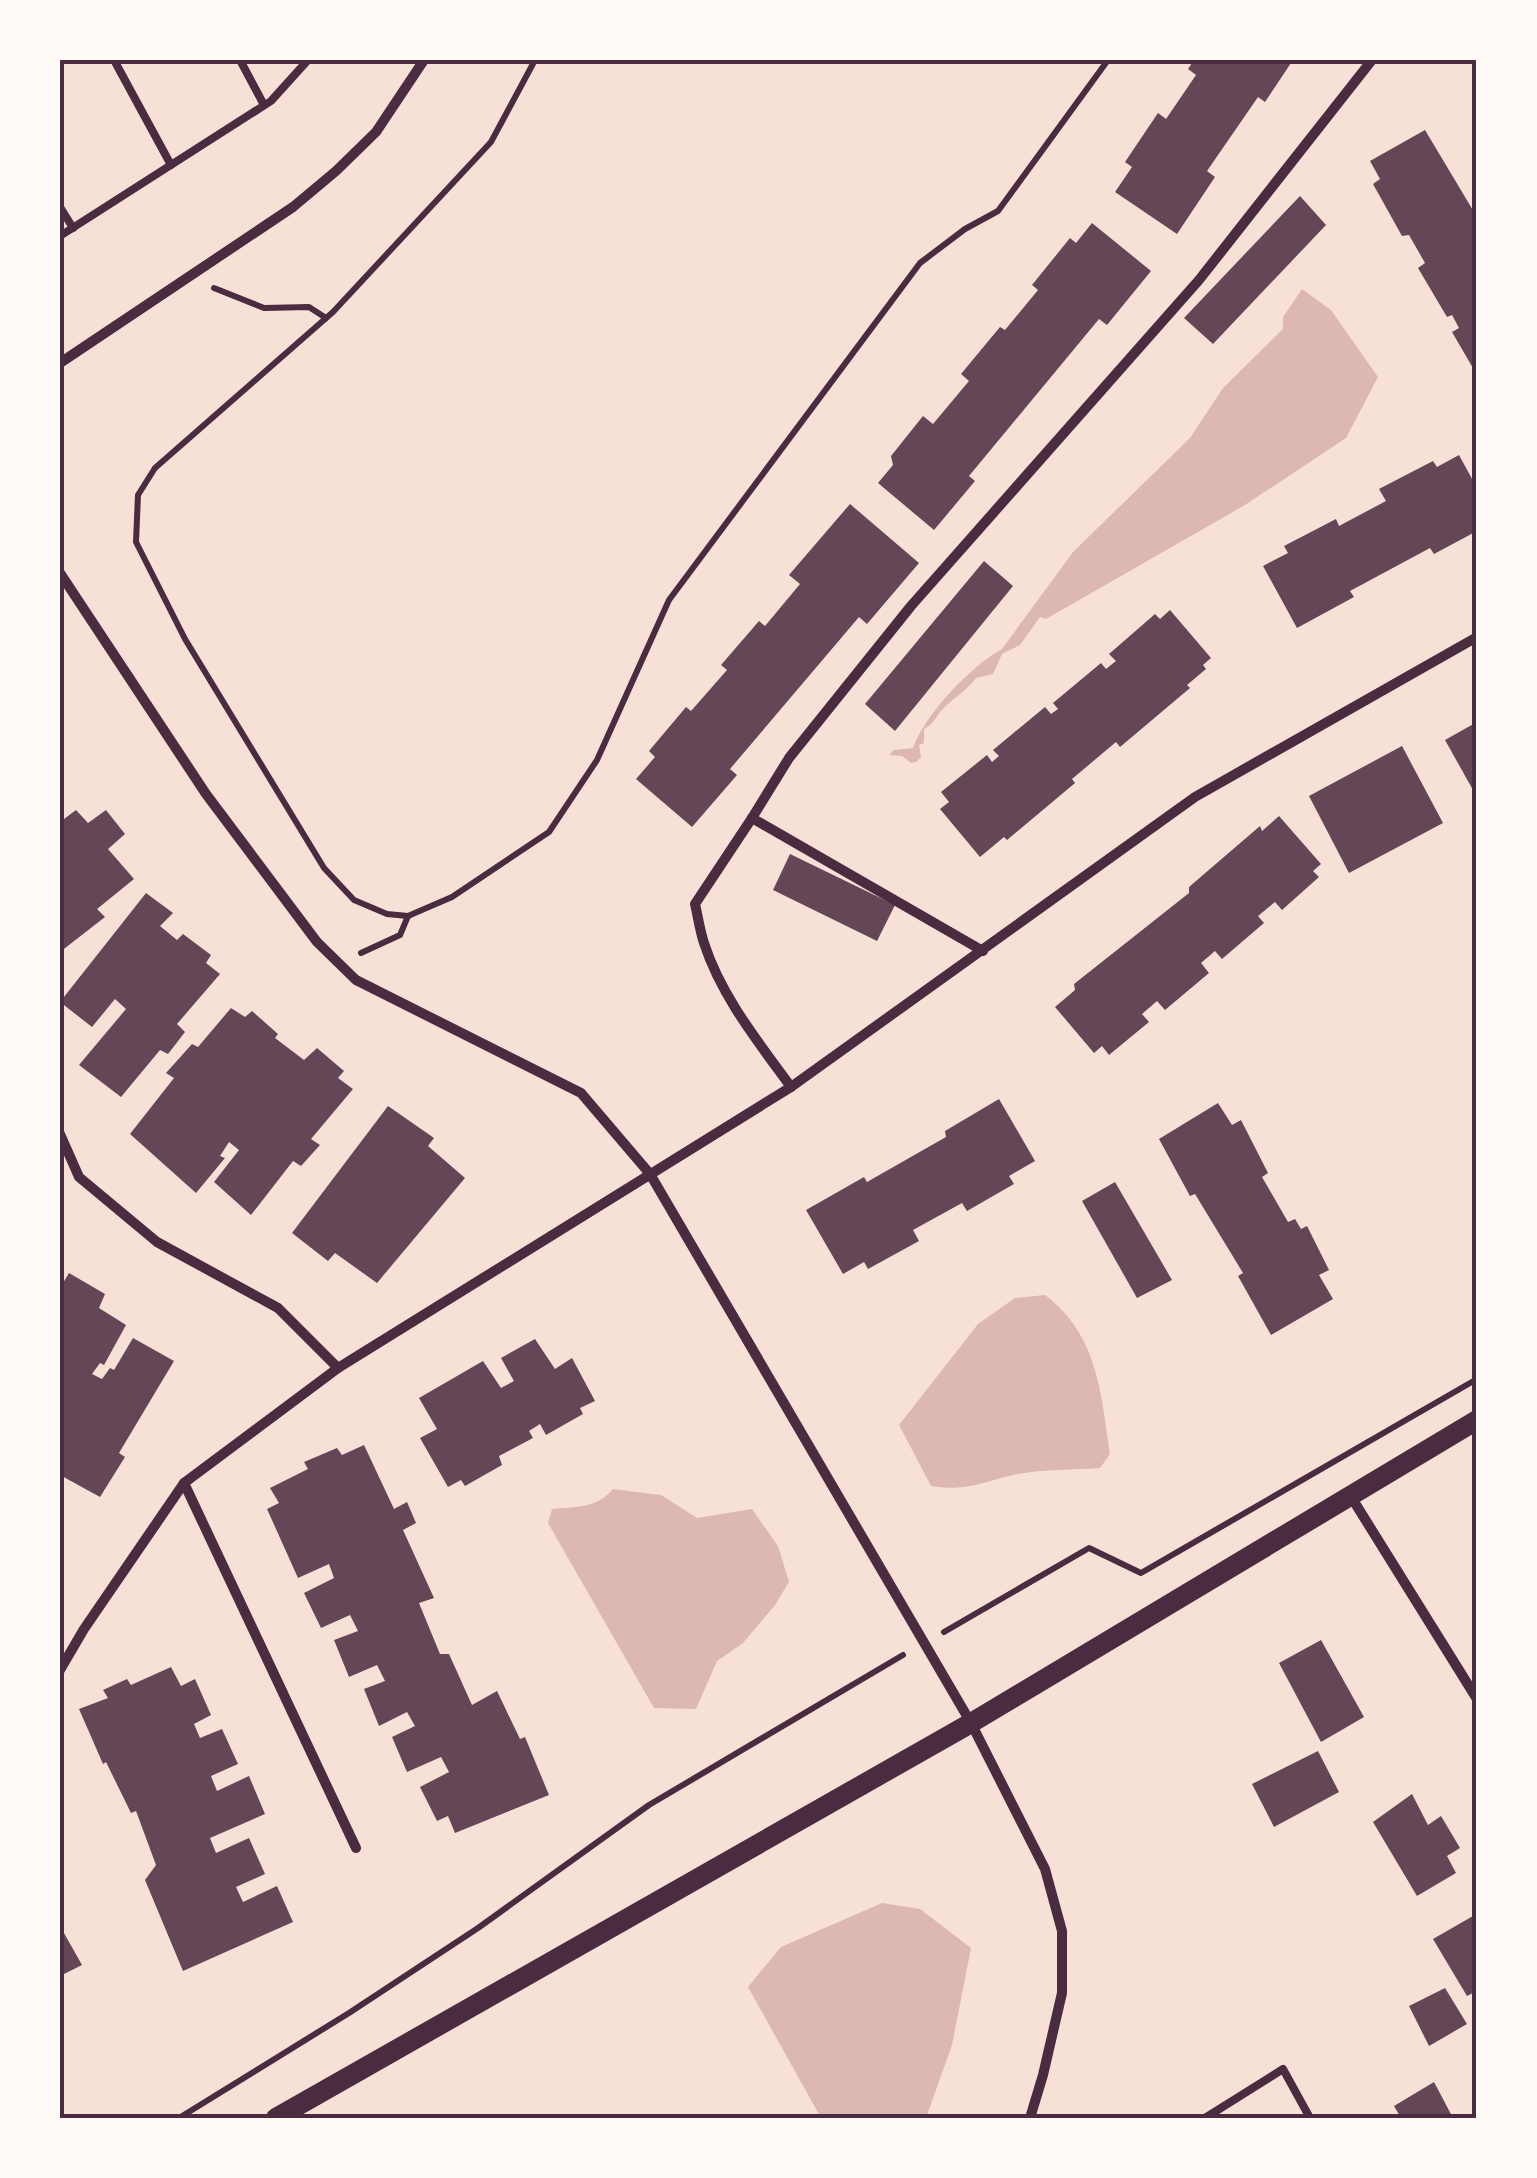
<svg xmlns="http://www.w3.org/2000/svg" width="1537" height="2178" font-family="Karla,sans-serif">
<rect width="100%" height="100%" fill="#f7e1d7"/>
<!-- water -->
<g fill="#dcb8b0">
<path d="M 1302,289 L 1331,310 L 1378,377 L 1346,438 L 1245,505 L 1046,619 L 1040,617 L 1020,645 L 1002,654 L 993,674 L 976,678 C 966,692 951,699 940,712 C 934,720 934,723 924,729 L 924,743 L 919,745 L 921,757 L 916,762 L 911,763 L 902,756 L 889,755 L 894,750 L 913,748 C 925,714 971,666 1002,649 L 1073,552 L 1190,438 L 1223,388 L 1283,329 L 1283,317 Z"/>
<path d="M 1045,1295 C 1098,1335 1101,1393 1110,1454 L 1100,1468 C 1073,1470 1044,1469 1018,1474 C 984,1481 968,1492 931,1486 L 899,1425 L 978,1324 L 1015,1298 Z"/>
<path d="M 613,1489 L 661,1495 L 697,1518 L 752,1509 L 778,1546 L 789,1582 L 775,1605 L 743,1643 L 717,1661 L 696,1709 L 654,1708 L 548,1523 L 552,1509 C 576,1507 597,1508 613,1489 Z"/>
<path d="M 882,1903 L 920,1909 L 971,1948 L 952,2045 L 926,2118 L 821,2118 L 748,1987 L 781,1947 Z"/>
</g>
<!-- building -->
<g fill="#644757">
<path d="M 1194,60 L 1293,60 L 1265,102 L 1258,97 L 1207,171 L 1215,177 L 1177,234 L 1115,192 L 1132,167 L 1125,162 L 1158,113 L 1166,119 L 1196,75 L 1188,69 Z"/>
<path d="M 1425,130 L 1477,217 L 1477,375 L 1452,332 L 1459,328 L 1452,315 L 1447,317 L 1418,268 L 1425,263 L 1409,235 L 1402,236 L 1373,184 L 1380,179 L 1370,161 Z"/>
<path d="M 1300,196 L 1326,225 L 1213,344 L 1184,318 Z"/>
<path d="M 1092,223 L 1151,271 L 1107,325 L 1099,319 L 969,476 L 975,481 L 934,530 L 878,483 L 893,465 L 891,456 L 923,416 L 933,424 L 969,381 L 961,374 L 1000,327 L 1005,330 L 1038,290 L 1032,285 L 1070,238 L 1076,243 Z"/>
<path d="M 1459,455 L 1477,488 L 1477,531 L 1434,554 L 1430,548 L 1350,591 L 1354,597 L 1297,628 L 1263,566 L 1288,553 L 1284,546 L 1336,519 L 1339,526 L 1386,501 L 1379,489 L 1433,461 L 1437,467 Z"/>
<path d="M 850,504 L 919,563 L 867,624 L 859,617 L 730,769 L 737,775 L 692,827 L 636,779 L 655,757 L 649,751 L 686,707 L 691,711 L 727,670 L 721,665 L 759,621 L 765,626 L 800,584 L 789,575 Z"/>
<path d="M 984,561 L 1013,586 L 895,731 L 865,704 Z"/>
<path d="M 1170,610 L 1211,658 L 1203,665 L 1206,669 L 1187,685 L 1190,688 L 1120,747 L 1116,742 L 1072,779 L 1075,783 L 1007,840 L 1004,837 L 980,857 L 940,809 L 949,802 L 941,792 L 987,755 L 992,762 L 999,756 L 993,750 L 1045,707 L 1051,714 L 1058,709 L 1053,703 L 1101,663 L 1106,669 L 1116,661 L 1109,654 L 1155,614 L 1160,619 Z"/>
<path d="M 1477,722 L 1477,788 L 1473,790 L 1445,740 Z"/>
<path d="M 1402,746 L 1443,823 L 1349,873 L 1309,796 Z"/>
<path d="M 76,810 L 88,823 L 106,810 L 125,834 L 108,849 L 134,879 L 97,909 L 105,917 L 60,952 L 60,822 Z"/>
<path d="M 1279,816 L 1321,864 L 1313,871 L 1319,877 L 1282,910 L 1275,902 L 1258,916 L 1264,923 L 1222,959 L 1215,951 L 1201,963 L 1209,973 L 1165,1010 L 1157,1001 L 1142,1014 L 1149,1022 L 1109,1055 L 1102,1046 L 1094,1053 L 1055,1007 L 1075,990 L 1074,984 L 1189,893 L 1189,887 L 1260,826 L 1262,831 Z"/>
<path d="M 790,854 L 895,905 L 877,941 L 773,890 Z"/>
<path d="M 146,893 L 173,913 L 160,926 L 177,940 L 183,934 L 211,955 L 206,963 L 220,974 L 177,1024 L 185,1032 L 168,1054 L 160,1050 L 121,1097 L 79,1065 L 126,1009 L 115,999 L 92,1027 L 60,1002 Z"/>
<path d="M 231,1008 L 245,1017 L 252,1011 L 278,1034 L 275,1038 L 304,1060 L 317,1048 L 344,1071 L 338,1078 L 353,1089 L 311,1139 L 320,1145 L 301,1166 L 293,1161 L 251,1215 L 214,1182 L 239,1150 L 229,1142 L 220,1156 L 225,1158 L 196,1193 L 130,1134 L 174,1078 L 166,1073 L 192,1044 L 198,1047 Z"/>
<path d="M 999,1099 L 1035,1161 L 1009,1176 L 1014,1184 L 967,1211 L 962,1203 L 913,1230 L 919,1241 L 868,1269 L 864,1262 L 843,1274 L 806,1210 L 864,1177 L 867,1182 L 946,1137 L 945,1131 Z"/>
<path d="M 1218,1103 L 1232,1125 L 1241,1120 L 1268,1173 L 1262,1177 L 1288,1222 L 1295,1219 L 1301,1229 L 1307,1226 L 1329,1270 L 1319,1275 L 1333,1299 L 1271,1335 L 1238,1276 L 1243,1273 L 1195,1194 L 1190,1196 L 1159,1139 Z"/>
<path d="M 388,1106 L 434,1138 L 428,1146 L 465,1178 L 377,1283 L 335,1253 L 328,1261 L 292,1233 Z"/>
<path d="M 1115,1182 L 1172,1280 L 1137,1298 L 1082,1201 Z"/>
<path d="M 69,1273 L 105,1294 L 99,1308 L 126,1325 L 104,1365 L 100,1363 L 92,1374 L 102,1379 L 110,1368 L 114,1370 L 133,1338 L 174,1361 L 119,1453 L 125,1457 L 100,1497 L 60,1475 L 60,1288 Z"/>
<path d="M 535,1339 L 555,1369 L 572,1358 L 595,1401 L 580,1408 L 583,1414 L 546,1435 L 540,1424 L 529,1431 L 533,1438 L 499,1456 L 502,1465 L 465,1486 L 461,1480 L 448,1487 L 420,1438 L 437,1429 L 419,1398 L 483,1361 L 501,1388 L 514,1381 L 501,1358 Z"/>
<path d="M 364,1445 L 394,1509 L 407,1502 L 416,1523 L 403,1530 L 434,1598 L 419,1603 L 440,1654 L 449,1654 L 472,1705 L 497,1691 L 520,1739 L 525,1737 L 549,1795 L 455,1833 L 448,1816 L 437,1821 L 420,1787 L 449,1772 L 441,1757 L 407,1772 L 392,1737 L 415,1726 L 407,1712 L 379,1726 L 364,1689 L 385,1681 L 377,1665 L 349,1677 L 334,1640 L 358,1631 L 350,1615 L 321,1628 L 304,1593 L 334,1578 L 329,1564 L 298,1578 L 267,1509 L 279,1503 L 270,1488 L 308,1469 L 304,1462 L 337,1448 L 342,1455 Z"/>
<path d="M 1321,1640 L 1364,1717 L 1321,1742 L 1279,1663 Z"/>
<path d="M 171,1667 L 181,1686 L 195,1679 L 211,1715 L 194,1724 L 200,1738 L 222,1729 L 238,1764 L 211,1776 L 217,1791 L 249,1776 L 265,1814 L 210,1838 L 216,1853 L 249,1838 L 265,1874 L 236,1887 L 243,1902 L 277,1886 L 293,1922 L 183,1971 L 145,1880 L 156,1865 L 136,1811 L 131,1813 L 106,1762 L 103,1764 L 79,1709 L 108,1698 L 103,1690 L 127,1679 L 131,1685 Z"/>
<path d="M 1318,1751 L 1339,1792 L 1274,1827 L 1252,1784 Z"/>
<path d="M 1412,1794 L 1428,1825 L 1441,1816 L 1460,1848 L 1447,1856 L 1456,1873 L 1417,1896 L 1373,1822 Z"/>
<path d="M 1473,1916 L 1477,1924 L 1477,1991 L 1467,1996 L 1433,1939 Z"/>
<path d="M 60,1926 L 82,1965 L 60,1976 Z"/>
<path d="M 1445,1988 L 1467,2024 L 1429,2046 L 1409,2006 Z"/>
<path d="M 1434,2082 L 1453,2118 L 1401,2118 L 1394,2106 Z"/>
</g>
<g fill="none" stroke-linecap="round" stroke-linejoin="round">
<!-- path -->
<g stroke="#4a2c40" stroke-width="6">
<path d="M 535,60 L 491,142 L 333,312 L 155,468 L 138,495 L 136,542 L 185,639 L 324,868 L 354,900 L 387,914 L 408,916 L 452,897 L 549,832 L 597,760 L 669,600 L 920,263 L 965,229 L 998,211 L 1108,60"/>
<path d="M 214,288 L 264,308 L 309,307 L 326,318"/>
<path d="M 361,953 L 400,935 L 408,916"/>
<path d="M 944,1632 L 1089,1548 L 1141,1573 L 1477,1379"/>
<path d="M 179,2118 L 349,2013 L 478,1928 L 649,1805 L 903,1655"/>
</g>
<!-- service -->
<g stroke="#4a2c40" stroke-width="8">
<path d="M 114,60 L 171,165"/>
<path d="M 240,60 L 264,105"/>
<path d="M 60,207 L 73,228"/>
<path d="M 60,236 L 271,101 L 308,60"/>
<path d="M 1205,2118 L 1283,2069 L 1310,2118"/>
</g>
<!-- minor -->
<g stroke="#4a2c40" stroke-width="10">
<path d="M 60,363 L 293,207 L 336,171 L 376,132 L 424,60"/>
<path d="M 60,573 L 206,794 L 317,942 L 356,980 L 581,1093 L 650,1174 L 971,1723 L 1045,1869 L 1062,1931 L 1062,1993 L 1043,2075 L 1030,2118"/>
<path d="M 752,818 L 695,904 C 698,917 700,931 704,943 C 721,996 759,1043 791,1087"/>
<path d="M 983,951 L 752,818 L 789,758 L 911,606 L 1199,280 L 1372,60"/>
<path d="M 60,1134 L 79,1177 L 157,1242 L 278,1308 L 338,1368"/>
<path d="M 184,1483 L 356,1848"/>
<path d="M 1350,1495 L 1477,1699"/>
<path d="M 60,1670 L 84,1629 L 184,1483 L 338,1368 L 791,1087 L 1195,797 L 1477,637"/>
</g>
<!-- secondary -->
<path stroke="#4a2c40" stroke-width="20" d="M 276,2118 L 971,1723 L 1477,1420"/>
</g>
<!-- border -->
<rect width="1537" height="2178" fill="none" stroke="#fffaf5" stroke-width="125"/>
<rect x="62" y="62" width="1412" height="2054" fill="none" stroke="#4a2c40" stroke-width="4"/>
</svg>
